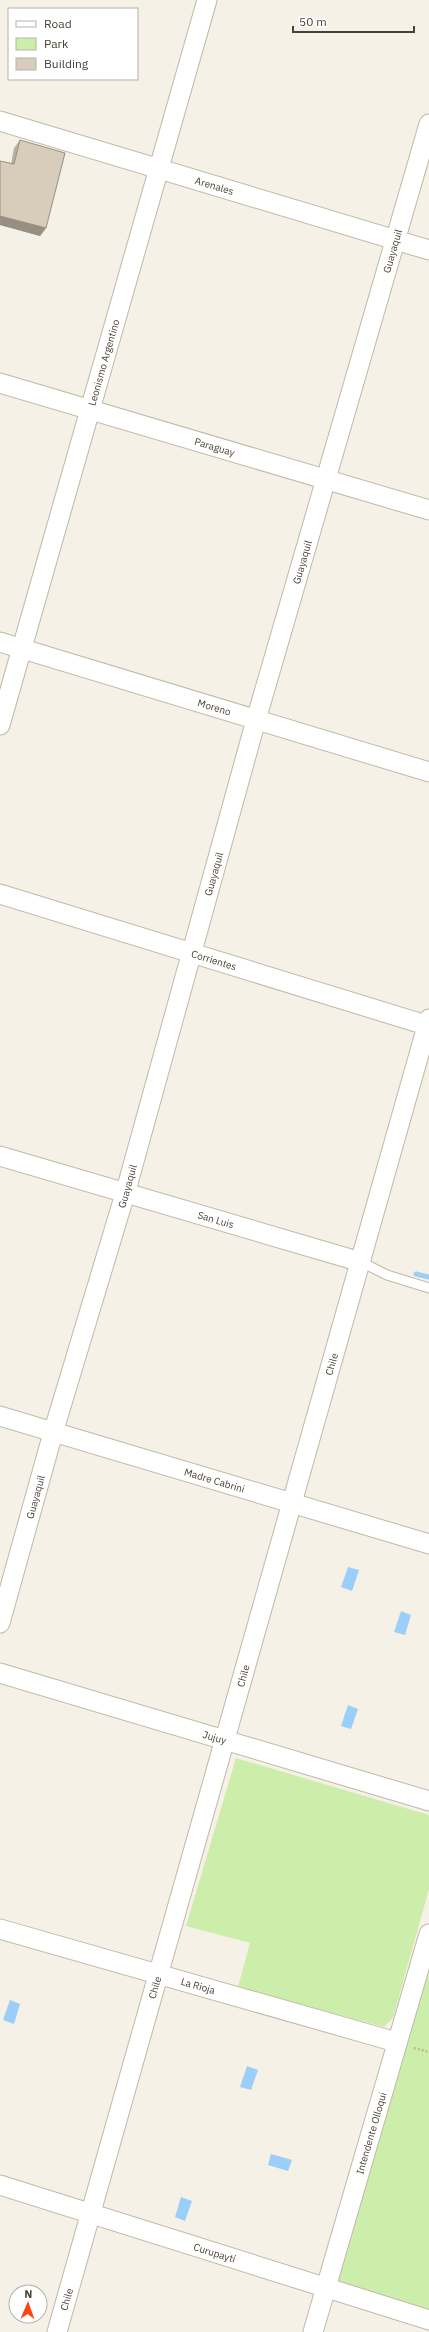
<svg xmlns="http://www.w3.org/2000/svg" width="429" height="2332" font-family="'IBM Plex Sans',sans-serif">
<rect width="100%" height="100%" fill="#f5f1e6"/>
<!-- green -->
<g fill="#cea">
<path d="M 236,1758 L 429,1815 L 429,1889 L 393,2018 L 384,2027 L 238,1987 L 250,1943 L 186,1926 Z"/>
<path d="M 429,1967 L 429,2310 L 336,2281 Z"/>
</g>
<!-- water -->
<g fill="#9bcef8">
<path d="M 348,1567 L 359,1570 L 352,1591 L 341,1587 Z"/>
<path d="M 401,1611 L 411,1615 L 405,1635 L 394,1632 Z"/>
<path d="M 348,1705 L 358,1709 L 351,1729 L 341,1726 Z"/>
<path d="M 10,2000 L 20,2004 L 14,2024 L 3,2020 Z"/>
<path d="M 247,2066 L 258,2070 L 251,2090 L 240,2087 Z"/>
<path d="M 271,2154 L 292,2160 L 288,2171 L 268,2165 Z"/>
<path d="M 181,2197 L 192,2201 L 185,2221 L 175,2217 Z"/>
</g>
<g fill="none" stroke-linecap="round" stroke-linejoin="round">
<!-- stream -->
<path stroke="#9bcef8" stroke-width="5" d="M 416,1274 L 429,1277"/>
<defs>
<path id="lane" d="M 361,1262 L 387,1275 L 429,1288"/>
<g id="street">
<path id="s1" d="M 0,121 L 429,250"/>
<path id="s2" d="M 0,383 L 429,510"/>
<path id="s3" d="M 0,642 L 429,772"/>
<path id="s4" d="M 0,725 L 207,0"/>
<path id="s5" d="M 0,894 L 429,1026"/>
<path id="s6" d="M 0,1156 L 361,1262"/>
<path id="s7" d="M 0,1416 L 429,1544"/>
<path id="s8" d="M 0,1623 L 53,1433 L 125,1194 L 256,720 L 429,124"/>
<path id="s9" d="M 0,1673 L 429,1801"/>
<path id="s10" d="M 0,1929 L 396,2042"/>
<path id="s11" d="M 0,2185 L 429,2320"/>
<path id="s12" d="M 57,2332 L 429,1019"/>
<path id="s13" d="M 313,2332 L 429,1934"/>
</g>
</defs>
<!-- lane casing -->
<use href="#lane" stroke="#c1b9a7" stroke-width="11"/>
<!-- street casing -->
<use href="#street" stroke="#c1b9a7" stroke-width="21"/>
<!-- path -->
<path stroke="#c5b797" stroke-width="2.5" stroke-dasharray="2 2" stroke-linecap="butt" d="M 414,2048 L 429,2052"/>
<!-- lane -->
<use href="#lane" stroke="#fff" stroke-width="9"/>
<!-- street -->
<use href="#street" stroke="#fff" stroke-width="19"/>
</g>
<!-- wall -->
<path fill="#bab0a0" d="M 20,140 L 46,228 L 40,236 L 0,225 L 0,161 L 11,164 L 14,148 Z"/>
<!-- shaded-wall -->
<path fill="#979082" d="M 0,216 L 46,228 L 40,236 L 0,225 Z"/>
<!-- building -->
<path fill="#d8cdba" stroke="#979082" d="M 20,140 L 65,153 L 46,228 L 0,216 L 0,161 L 14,164 Z"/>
<g text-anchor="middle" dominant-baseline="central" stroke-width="3" stroke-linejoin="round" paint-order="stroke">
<!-- street labels -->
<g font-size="10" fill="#484134" stroke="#fff">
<text stroke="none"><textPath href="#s1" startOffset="224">Arenales</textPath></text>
<text stroke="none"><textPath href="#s8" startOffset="1427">Guayaquil</textPath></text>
<text stroke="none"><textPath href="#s4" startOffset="377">Leonismo Argentino</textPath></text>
<text stroke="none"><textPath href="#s2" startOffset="224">Paraguay</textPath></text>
<text stroke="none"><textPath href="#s8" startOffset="1103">Guayaquil</textPath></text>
<text stroke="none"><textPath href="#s3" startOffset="224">Moreno</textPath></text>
<text stroke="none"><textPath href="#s8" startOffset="779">Guayaquil</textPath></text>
<text stroke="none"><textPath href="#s5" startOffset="224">Corrientes</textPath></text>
<text stroke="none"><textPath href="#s8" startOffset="455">Guayaquil</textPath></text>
<text stroke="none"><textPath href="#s6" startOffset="225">San Luis</textPath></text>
<text stroke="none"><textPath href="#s12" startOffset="1006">Chile</textPath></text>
<text stroke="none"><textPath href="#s7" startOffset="224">Madre Cabrini</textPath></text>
<text stroke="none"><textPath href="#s8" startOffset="131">Guayaquil</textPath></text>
<text stroke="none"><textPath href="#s12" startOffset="682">Chile</textPath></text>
<text stroke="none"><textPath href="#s9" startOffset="224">Jujuy</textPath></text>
<text stroke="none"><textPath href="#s10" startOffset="206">La Rioja</textPath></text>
<text stroke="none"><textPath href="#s12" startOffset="358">Chile</textPath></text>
<text stroke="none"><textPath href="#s13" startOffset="207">Intendente Olloqui</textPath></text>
<text stroke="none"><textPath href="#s11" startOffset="225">Curupaytí</textPath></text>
<text stroke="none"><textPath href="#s12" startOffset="34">Chile</textPath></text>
</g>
</g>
<!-- legend -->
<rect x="8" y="8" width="130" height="72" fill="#ffffff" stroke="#b6b3ae"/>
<rect x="16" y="21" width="20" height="6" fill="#ffffff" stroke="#b6b3ae"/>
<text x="44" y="28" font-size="12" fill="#484134">Road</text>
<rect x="16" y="38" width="20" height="12" fill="#cceeaa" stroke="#b6b3ae"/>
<text x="44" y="48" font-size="12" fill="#484134">Park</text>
<rect x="16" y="58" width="20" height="12" fill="#d8cdba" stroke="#b6b3ae"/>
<text x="44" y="68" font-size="12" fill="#484134">Building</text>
<!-- north arrow -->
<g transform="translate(28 2304) rotate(2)"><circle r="19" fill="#ffffff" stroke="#b6b3ae"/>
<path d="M0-3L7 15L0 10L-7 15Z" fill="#ff4212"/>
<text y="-6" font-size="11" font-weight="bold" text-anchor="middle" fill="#484134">N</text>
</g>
<!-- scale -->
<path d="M293 26v6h121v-6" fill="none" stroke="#484134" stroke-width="2"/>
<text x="299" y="26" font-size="12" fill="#484134" stroke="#ffffff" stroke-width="3" paint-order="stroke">50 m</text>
</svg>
